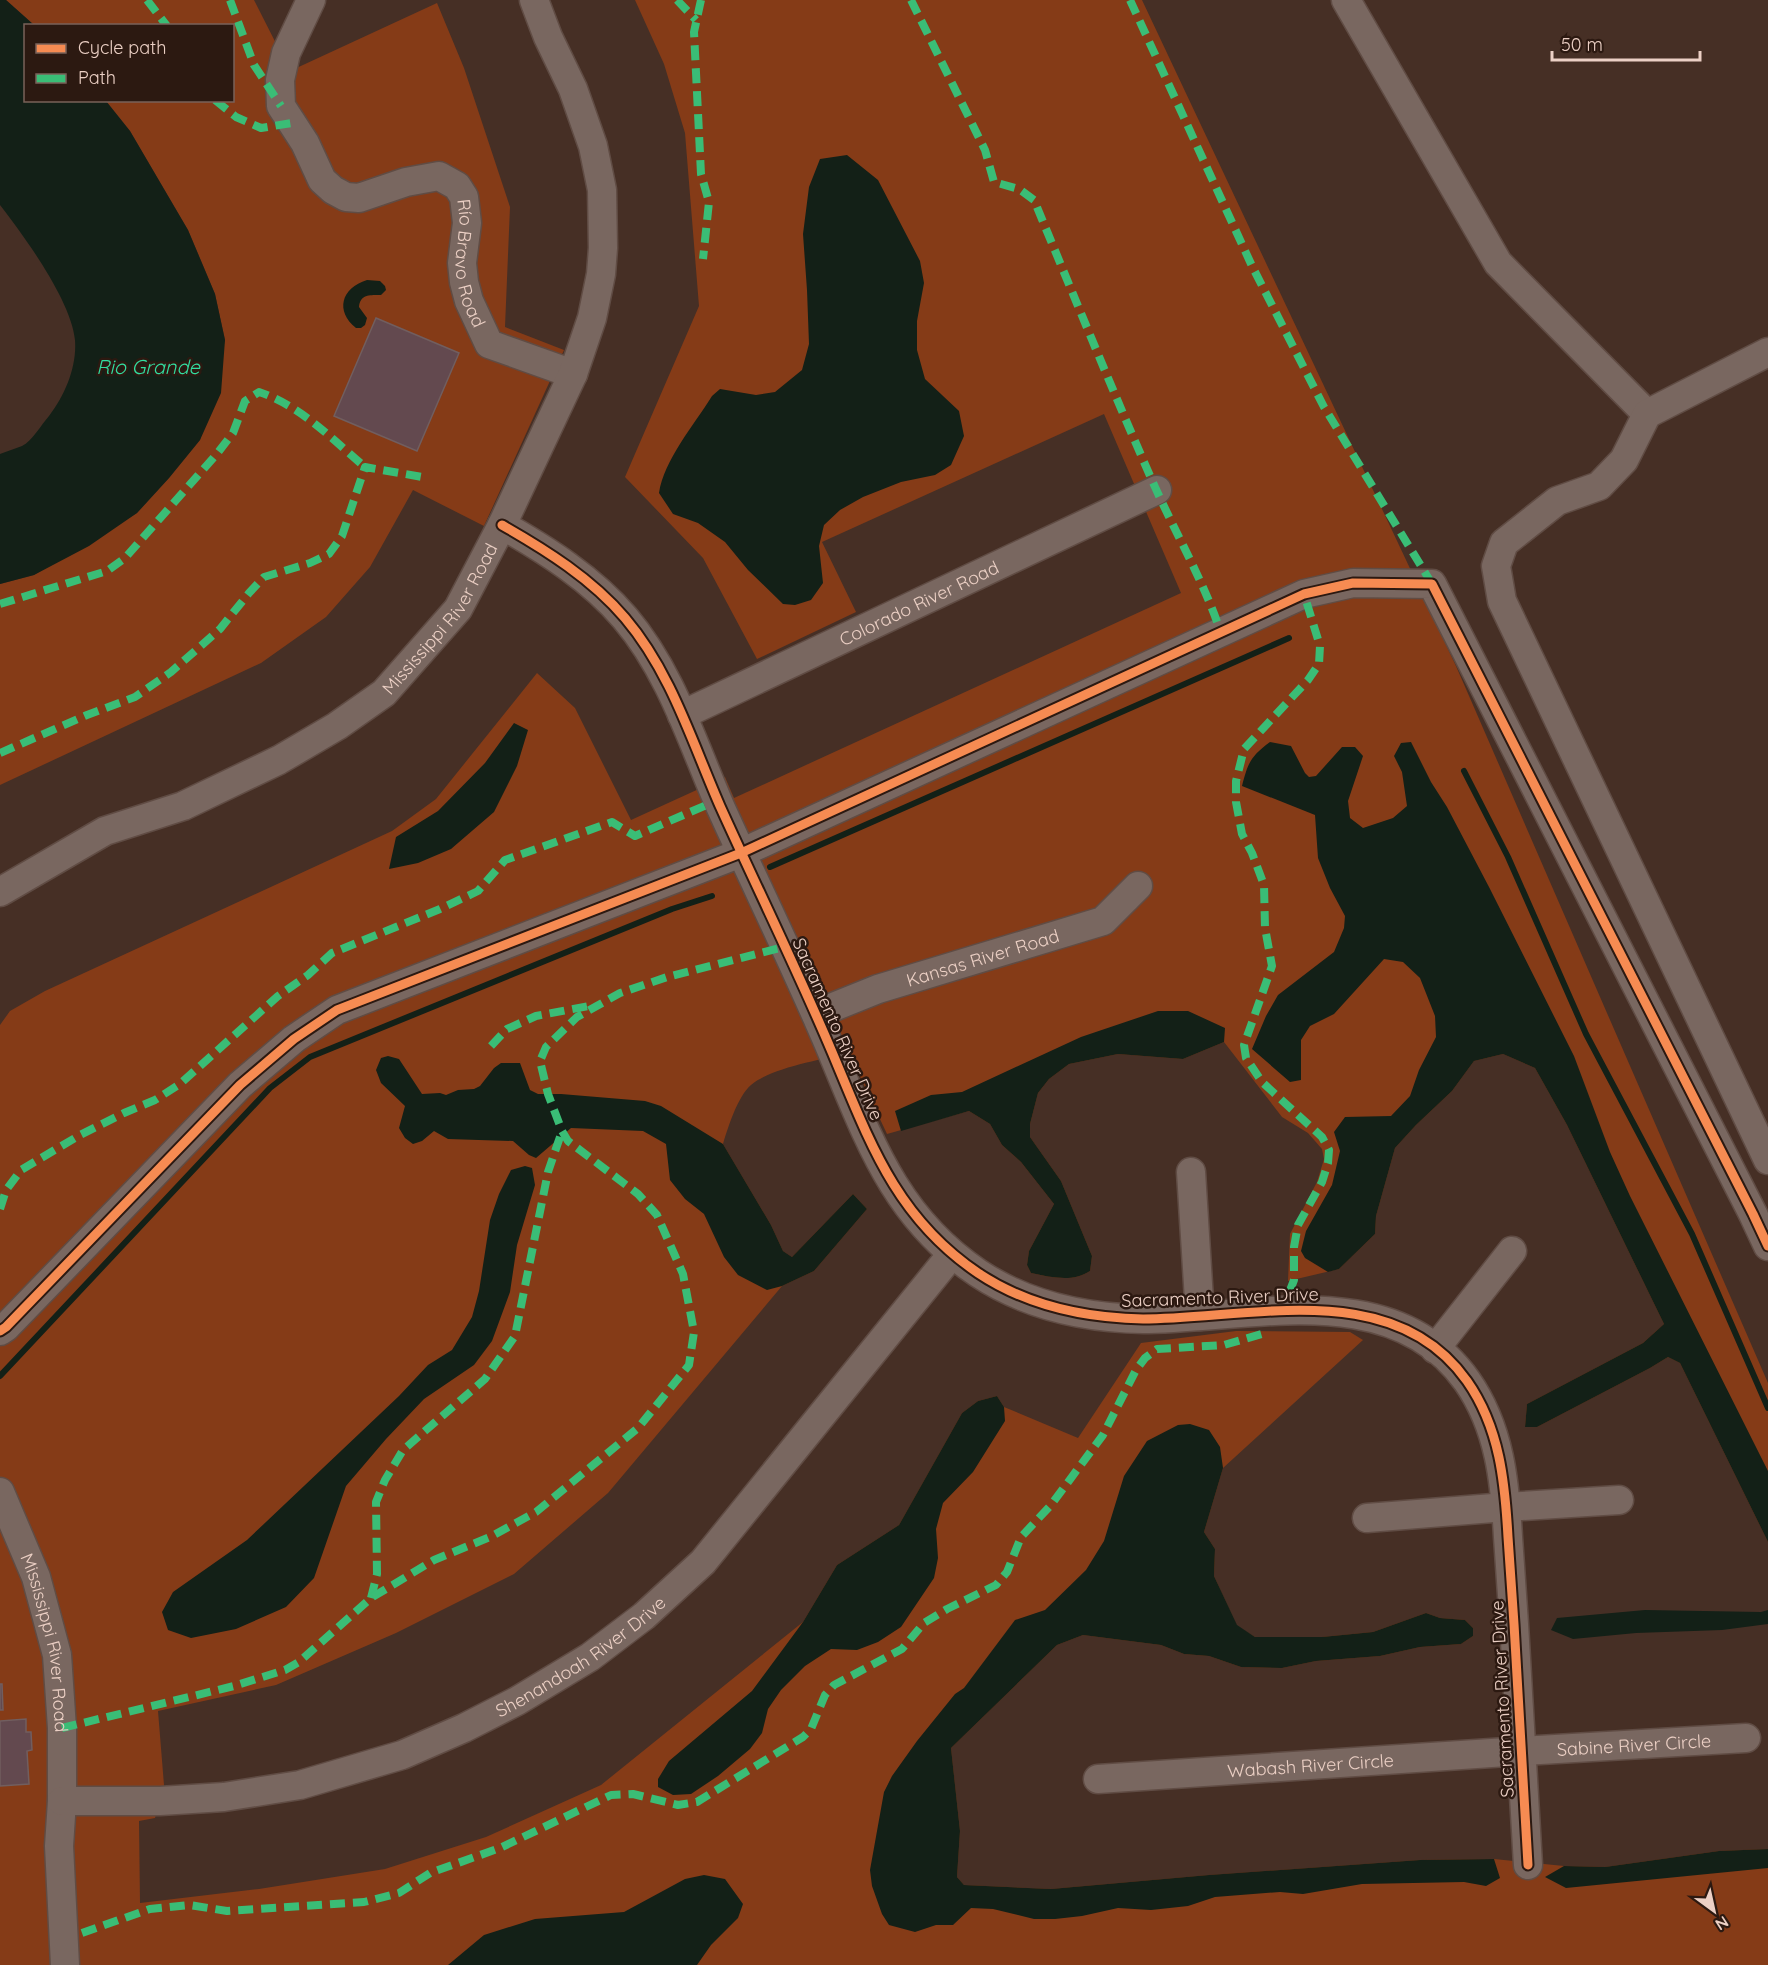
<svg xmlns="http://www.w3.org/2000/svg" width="1768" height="1965" font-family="Quicksand,sans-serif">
<rect width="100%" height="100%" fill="#462f25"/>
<!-- green -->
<g fill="#853b17">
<path d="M 6,0 L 254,0 L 290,71 L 437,3 L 464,68 L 510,207 L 505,327 L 564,350 L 484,526 L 413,490 L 370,567 L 326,617 L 261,663 L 0,785 L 0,584 L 34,575 L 137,513 L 169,478 L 200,440 L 225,340 L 215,294 L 188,230 L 130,131 L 106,101 L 232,100 L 232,26 L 34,25 Z"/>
<path d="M 635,0 L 1142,0 L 1456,666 L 1768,1383 L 1768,1542 L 1680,1363 L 1668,1357 L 1650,1368 L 1537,1427 L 1525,1427 L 1527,1404 L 1643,1343 L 1664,1324 L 1567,1125 L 1535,1068 L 1503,1054 L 1474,1061 L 1452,1091 L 1416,1125 L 1395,1148 L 1376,1216 L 1375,1234 L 1339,1269 L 1288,1281 L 1290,1234 L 1317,1182 L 1324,1159 L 1322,1149 L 1308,1133 L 1282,1117 L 1224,1042 L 1183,1059 L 1118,1054 L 1069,1064 L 1049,1079 L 1038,1093 L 1030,1124 L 1030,1137 L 1061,1181 L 1092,1256 L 1090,1271 C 1072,1283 1051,1277 1031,1273 L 1027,1265 L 1029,1251 L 1054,1204 L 1021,1162 L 1002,1145 L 990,1124 L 969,1111 L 887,1134 L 849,1053 C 821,1060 773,1067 751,1085 C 738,1096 728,1127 723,1144 L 771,1225 L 783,1251 L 792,1257 L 853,1194 L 867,1209 L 814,1271 L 782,1286 L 608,1493 L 514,1574 L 396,1633 L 276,1685 L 158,1711 L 164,1785 L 155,1818 L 139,1821 L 140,1903 L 259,1889 L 385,1869 L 486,1837 L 601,1785 L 803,1622 L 837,1565 L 899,1525 L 962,1413 L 978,1401 L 997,1396 L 1004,1407 L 1078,1438 L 1141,1343 L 1236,1331 L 1350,1332 L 1363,1340 L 1223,1468 L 1204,1532 L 1215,1549 L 1214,1576 L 1237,1626 L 1255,1637 L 1322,1637 L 1373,1632 L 1426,1613 L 1440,1618 L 1465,1620 L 1473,1628 L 1473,1636 L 1461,1644 L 1420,1647 L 1380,1656 L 1316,1661 L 1282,1668 L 1241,1667 L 1209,1656 L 1184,1654 L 1161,1645 L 1083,1635 L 1057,1645 L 951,1748 L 960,1831 L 957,1877 L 964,1885 L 1051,1889 L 1209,1875 L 1420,1860 L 1494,1859 L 1564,1866 L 1605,1867 L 1719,1851 L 1768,1849 L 1768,1965 L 0,1965 L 0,1025 L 10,1011 L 45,991 L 392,831 L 436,799 L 537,673 L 575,708 L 631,820 L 725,777 L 734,798 L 1181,593 L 1104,414 L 822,542 L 856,612 L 757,659 L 703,558 L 625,477 L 699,306 L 685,133 L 664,64 Z"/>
</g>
<!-- water -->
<g fill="#132017">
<path d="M 0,0 L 6,0 L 34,25 L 26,26 L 26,100 L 106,101 L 130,131 L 188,230 L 215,294 L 225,340 L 221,393 L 200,440 L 169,478 L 137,513 L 89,546 L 34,575 L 0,584 L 0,454 C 7,451 15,449 22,446 C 32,441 41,425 49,416 C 65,395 77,367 75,340 C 71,300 24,236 0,205 Z"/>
<path d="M 847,155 L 878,180 L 920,261 L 924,283 L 917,321 L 917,350 L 925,379 L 959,411 L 964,436 L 951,465 L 935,475 L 901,482 L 863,497 L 840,510 L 824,525 L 819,546 L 823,583 L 811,600 L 795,605 L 783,604 L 748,570 L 725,542 L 698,523 L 673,514 L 659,493 C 664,460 694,425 712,396 L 720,389 L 756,395 L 775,392 L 802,370 L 809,344 L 807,290 L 803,234 L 809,187 L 820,159 Z"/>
<path d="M 367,280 L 380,281 L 385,286 L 386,290 L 381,295 C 370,295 360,294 359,307 L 367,318 L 365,325 L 361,328 L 356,328 C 335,311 341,288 367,280 Z"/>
<path d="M 514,723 L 528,730 L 517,766 L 494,812 L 451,849 L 418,863 L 389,869 L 396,837 L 438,811 L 485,763 Z"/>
<path d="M 1270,742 L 1291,746 L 1305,773 L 1309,777 L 1316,776 L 1342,747 L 1355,747 L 1363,756 L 1348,801 L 1350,818 L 1363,828 L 1393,818 L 1407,806 L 1402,772 L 1394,756 L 1401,743 L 1411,742 L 1431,782 L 1447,807 L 1489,887 L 1574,1056 L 1610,1152 L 1630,1196 L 1768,1471 L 1768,1542 L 1680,1363 L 1668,1357 L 1650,1368 L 1537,1427 L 1525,1427 L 1527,1404 L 1643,1343 L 1664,1324 L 1567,1125 L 1535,1068 L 1503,1054 L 1474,1061 L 1452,1091 L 1416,1125 L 1395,1148 L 1376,1216 L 1375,1234 L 1339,1269 L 1328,1272 L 1305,1258 L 1301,1251 L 1306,1231 L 1332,1185 L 1340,1151 L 1334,1132 L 1345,1117 L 1391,1116 L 1410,1096 L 1419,1070 L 1436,1037 L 1435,1016 L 1420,978 L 1403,962 L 1384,959 L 1334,1014 L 1310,1026 L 1301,1040 L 1301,1080 L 1290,1082 L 1252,1049 L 1266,1016 L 1278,995 L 1334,952 L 1344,928 L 1345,916 L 1330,888 L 1318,858 L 1315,815 L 1242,786 C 1248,763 1250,757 1270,742 Z"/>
<path d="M 1158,1011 L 1188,1011 L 1225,1028 L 1224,1042 L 1183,1059 L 1118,1054 L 1069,1064 L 1049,1079 L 1038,1093 L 1030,1124 L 1030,1137 L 1061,1181 L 1092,1256 L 1090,1271 C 1072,1283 1051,1277 1031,1273 L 1027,1265 L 1029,1251 L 1054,1204 L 1021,1162 L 1002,1145 L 990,1124 L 969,1111 L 901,1131 L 895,1111 L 931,1095 L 962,1092 L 1081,1037 Z"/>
<path d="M 388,1056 L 399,1059 L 422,1094 L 440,1093 L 446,1095 L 458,1090 L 474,1089 L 480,1086 L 494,1068 L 501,1063 L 520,1063 L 530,1090 L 538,1094 L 561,1094 L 645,1101 L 661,1106 L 723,1144 L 771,1225 L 783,1251 L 792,1257 L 853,1194 L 867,1209 L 814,1271 L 782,1286 L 767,1290 L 738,1275 L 724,1257 L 704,1214 L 685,1199 L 670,1180 L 666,1144 L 643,1131 L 571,1128 L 536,1158 L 529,1155 L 513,1141 L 448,1139 L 434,1131 L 422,1141 L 413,1144 L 405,1138 L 399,1128 L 405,1106 L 381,1083 L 376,1070 L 381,1058 Z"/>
<path d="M 525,1166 L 532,1168 L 535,1185 L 517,1245 L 510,1292 L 492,1341 L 474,1365 L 424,1399 L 386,1439 L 346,1486 L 314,1578 L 286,1607 L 236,1629 L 191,1638 L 168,1630 L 162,1612 L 173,1592 L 247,1540 L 399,1396 L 428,1365 L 452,1350 L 472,1317 L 479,1291 L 490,1220 L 499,1194 L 511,1170 Z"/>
<path d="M 997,1396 L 1004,1407 L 1005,1421 L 973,1472 L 943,1503 L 936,1529 L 938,1558 L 934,1578 L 901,1627 L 878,1642 L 857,1650 L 831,1649 L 805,1666 L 781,1690 L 768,1709 L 762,1733 L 750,1749 L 718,1776 L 691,1794 L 673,1795 L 658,1787 L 658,1779 L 669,1761 L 752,1691 L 803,1622 L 837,1565 L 899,1525 L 962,1413 L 978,1401 Z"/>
<path d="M 1190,1424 L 1209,1430 L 1220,1447 L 1223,1468 L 1204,1532 L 1215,1549 L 1214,1576 L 1237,1625 L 1255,1637 L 1322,1637 L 1373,1632 L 1426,1613 L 1440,1618 L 1465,1620 L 1473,1628 L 1473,1636 L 1461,1644 L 1420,1647 L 1380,1656 L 1316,1661 L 1282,1668 L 1241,1667 L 1209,1656 L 1184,1654 L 1161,1645 L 1083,1635 L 1057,1645 L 951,1748 L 960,1831 L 957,1877 L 964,1885 L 1051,1889 L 1209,1875 L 1420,1860 L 1494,1859 L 1500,1878 L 1486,1886 L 1464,1882 L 1362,1884 L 1303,1894 L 1280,1892 L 1215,1897 L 1188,1906 L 1151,1910 L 1118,1908 L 1082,1916 L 1055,1919 L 1034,1919 L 993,1909 L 971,1908 L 953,1925 L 936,1925 L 915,1932 L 889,1925 L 882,1914 L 872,1886 L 870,1870 L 884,1792 L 892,1776 L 917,1741 L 955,1694 L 964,1688 L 1015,1620 L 1045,1610 L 1086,1570 L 1104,1541 L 1124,1476 L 1147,1441 L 1178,1425 Z"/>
<path d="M 1645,1610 L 1761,1612 L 1768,1610 L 1768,1624 L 1722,1630 L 1636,1633 L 1573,1639 L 1551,1630 L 1557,1618 Z"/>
<path d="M 1768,1849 L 1768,1868 L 1566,1888 L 1545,1877 L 1564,1866 L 1605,1867 L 1719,1851 Z"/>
<path d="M 704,1875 L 725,1879 L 743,1904 L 738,1918 L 711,1945 L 697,1965 L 448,1965 L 484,1935 L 535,1919 L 624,1912 L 685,1879 Z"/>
</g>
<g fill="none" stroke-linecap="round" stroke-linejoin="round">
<!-- stream -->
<g stroke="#132017" stroke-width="6">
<path d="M 1464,771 L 1508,857 L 1586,1034 L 1692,1234 L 1768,1408"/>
<path d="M 770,867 L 1289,638"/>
<path d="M 0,1376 L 270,1088 L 310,1057 L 672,909 L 712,896"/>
</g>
</g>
<!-- building -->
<g fill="#63494f" stroke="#715e5f" stroke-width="1.5">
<path d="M 376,318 L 459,353 L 417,451 L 334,416 Z"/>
<path d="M 0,1684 L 2,1684 L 3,1710 L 0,1710 Z"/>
<path d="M 26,1719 L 26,1732 L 31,1732 L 32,1750 L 27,1751 L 29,1784 L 0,1786 L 0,1721 Z"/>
</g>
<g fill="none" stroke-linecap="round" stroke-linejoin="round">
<defs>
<g id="minor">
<path id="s1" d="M 311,0 L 286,53 L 280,80 L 281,106 L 305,143 L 322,180 L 333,190 L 346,197 L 359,198 L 406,182 L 439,176 L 457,186 L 464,197 L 467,223 L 462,263 L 464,282 L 469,301 L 489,344 L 573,374"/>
<path d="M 1346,0 L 1498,263 L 1647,414"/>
<path d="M 1768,352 L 1647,414 L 1624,460 L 1599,486 L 1557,501 L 1504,543 L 1496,566 L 1502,601 L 1768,1160"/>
<path d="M 502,525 C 546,550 592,579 625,618 C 671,672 692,742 720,806 C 757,888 797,969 832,1052 C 869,1140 895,1217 978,1273 C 1026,1305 1085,1318 1143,1319 C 1250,1319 1393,1276 1467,1381 C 1500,1428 1505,1483 1508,1537 C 1510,1566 1512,1595 1514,1624 C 1519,1704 1524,1784 1528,1865"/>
<path id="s2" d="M 682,715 L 1157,490"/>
<path id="s3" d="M 0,892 L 105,831 L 183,806 L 279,760 L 337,726 L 384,693 L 458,609 L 502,525 L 573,374 L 592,318 L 601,274 L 603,248 L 602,190 L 593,146 L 573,89 L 548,37 L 534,0"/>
<path id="s4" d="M 816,1014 L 878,989 L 1103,921 L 1138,886"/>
<path d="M 1191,1172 L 1200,1316"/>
<path d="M 0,1331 L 6,1327 L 240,1085 L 294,1039 L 337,1010 L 741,853 L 1304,594 L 1353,583 L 1432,584 L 1753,1214 L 1768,1246"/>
<path d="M 1435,1349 L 1512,1251"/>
<path id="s5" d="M 0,1492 L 36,1577 L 57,1655 L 62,1728 L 62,1801 L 59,1846 L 65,1965"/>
<path d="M 1367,1518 L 1506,1507 L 1619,1500"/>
<path id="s6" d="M 1098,1779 L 1522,1751 L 1746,1738"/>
<path id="s7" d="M 62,1801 L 160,1801 L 224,1797 L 300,1785 L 402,1755 L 464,1728 L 517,1701 L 590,1657 L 644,1616 L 703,1562 L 952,1254"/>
</g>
</defs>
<!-- minor casing -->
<use href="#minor" stroke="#604c44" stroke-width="31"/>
<!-- minor -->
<use href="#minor" stroke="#796760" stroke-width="28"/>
<!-- quiet -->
<g stroke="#3abd76" stroke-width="8" stroke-dasharray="15 8" stroke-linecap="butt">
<path d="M 147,0 L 167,26"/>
<path d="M 230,0 L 254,65 L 281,106"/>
<path d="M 677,0 L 696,20"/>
<path d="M 701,0 L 694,32 L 701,174 L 709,202 L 703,259"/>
<path d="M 911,0 L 985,150 L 994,182 L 1019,189 L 1034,200 C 1074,296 1113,392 1155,487 C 1177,536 1204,582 1221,633"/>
<path d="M 1130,0 L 1252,266 L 1324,407 L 1432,584"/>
<path d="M 215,100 L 236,117 L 261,128 L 292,123"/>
<path d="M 0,604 L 107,571 L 125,558 L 216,455 L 233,433 L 245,401 L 259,392 C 301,406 332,439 365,467"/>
<path d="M 0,753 L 87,715 L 135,697 L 171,672 L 220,629 L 249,593 L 264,577 L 310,563 L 329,554 L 342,536 L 365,467 L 428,478"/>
<path d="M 491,1046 L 507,1029 L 536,1016 L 589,1006"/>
<path d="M 0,1209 L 6,1190 L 21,1170 L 80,1135 L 124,1113 L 155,1100 L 180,1084 L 278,996 L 308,975 L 332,953 L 440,909 L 478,891 L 505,860 L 612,822 L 635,836 L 718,800"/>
<path d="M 1289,1293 L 1294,1280 L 1294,1247 L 1298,1225 L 1322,1182 L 1328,1163 L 1329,1150 L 1322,1137 L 1262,1082 L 1246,1058 L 1244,1045 L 1272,966 L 1265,928 L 1264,885 L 1252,853 L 1242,834 L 1236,802 L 1236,781 L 1244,749 L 1308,680 L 1319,664 L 1320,646 L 1304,594"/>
<path d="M 371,1598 L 377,1574 L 376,1502 L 385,1480 L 403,1450 L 485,1379 L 515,1336 L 548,1172 L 562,1131"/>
<path d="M 62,1728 L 234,1686 L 285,1670 L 299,1662 L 371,1598 L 434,1560 L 490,1537 L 536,1512 L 638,1428 L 689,1365 L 694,1332 L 683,1274 L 657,1215 L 638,1194 L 568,1141 L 562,1131 L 548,1094 L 540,1061 L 546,1047 L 577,1017 L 620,993 L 667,977 L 784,947"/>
<path d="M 82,1933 L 150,1909 L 189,1905 L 227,1911 L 364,1902 L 399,1893 L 430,1873 L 500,1848 L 611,1795 L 633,1794 L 678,1805 L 697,1802 L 803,1737 L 811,1729 L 825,1695 L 834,1685 L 902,1649 L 924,1623 L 947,1609 L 996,1585 L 1007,1572 L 1021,1537 L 1051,1505 L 1103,1435 L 1136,1370 L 1145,1358 L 1157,1349 L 1224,1345 L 1265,1333"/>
</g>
<defs>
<g id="cycleway">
<path d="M 502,525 C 546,550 592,579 625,618 C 671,672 692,742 720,806 C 757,888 797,969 832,1052 C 869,1140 895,1217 978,1273 C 1026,1305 1085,1318 1143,1319 C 1250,1319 1393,1276 1467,1381 C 1500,1428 1505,1483 1508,1537 C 1510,1566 1512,1595 1514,1624 C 1519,1704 1524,1784 1528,1865"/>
<path d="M 0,1331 L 6,1327 L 240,1085 L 294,1039 L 337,1010 L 741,853 L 1304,594 L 1353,583 L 1432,584 L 1753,1214 L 1768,1246"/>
</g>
</defs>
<!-- cycleway casing -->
<use href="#cycleway" stroke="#2c1911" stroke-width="13"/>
<!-- cycleway -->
<use href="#cycleway" stroke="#f68b52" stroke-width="9"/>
</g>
<g text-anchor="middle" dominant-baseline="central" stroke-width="5" stroke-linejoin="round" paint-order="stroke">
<!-- street labels -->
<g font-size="18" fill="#ecd0c5" stroke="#2c1911">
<text stroke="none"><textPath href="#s1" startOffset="424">Río Bravo Road</textPath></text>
<text stroke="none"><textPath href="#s2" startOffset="262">Colorado River Road</textPath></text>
<text stroke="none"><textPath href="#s3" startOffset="528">Mississippi River Road</textPath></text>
<text stroke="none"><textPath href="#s4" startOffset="176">Kansas River Road</textPath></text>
<text transform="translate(838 1029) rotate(66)">Sacramento River Drive</text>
<text transform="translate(1220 1297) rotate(-2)">Sacramento River Drive</text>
<text stroke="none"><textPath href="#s5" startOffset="159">Mississippi River Road</textPath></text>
<text stroke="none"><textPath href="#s7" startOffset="550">Shenandoah River Drive</textPath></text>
<text transform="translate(1502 1699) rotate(-93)">Sacramento River Drive</text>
<text stroke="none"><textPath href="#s6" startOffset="537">Sabine River Circle</textPath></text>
<text stroke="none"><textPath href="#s6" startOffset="213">Wabash River Circle</textPath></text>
</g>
<!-- water labels -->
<g font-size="20" font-style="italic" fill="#32dda0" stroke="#2c1911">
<text x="148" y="366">Rio Grande</text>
</g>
</g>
<!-- legend -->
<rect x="24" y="24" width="210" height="78" fill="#2c1911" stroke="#796259" stroke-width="1.5"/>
<rect x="36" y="44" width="30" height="9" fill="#f68b52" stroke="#796259" stroke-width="1.5"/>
<text x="78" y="54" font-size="18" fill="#ecd0c5">Cycle path</text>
<rect x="36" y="74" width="30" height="9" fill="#3abd76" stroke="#796259" stroke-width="1.5"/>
<text x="78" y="84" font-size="18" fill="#ecd0c5">Path</text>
<!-- north arrow -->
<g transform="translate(1714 1911) rotate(147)" stroke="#2c1911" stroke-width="4.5" paint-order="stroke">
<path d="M0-4.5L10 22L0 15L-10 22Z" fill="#ecd0c5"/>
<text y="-9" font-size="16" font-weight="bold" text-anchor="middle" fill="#ecd0c5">N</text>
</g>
<!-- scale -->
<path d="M1552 51v9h148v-9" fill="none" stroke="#ecd0c5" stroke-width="3"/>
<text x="1561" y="51" font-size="18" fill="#ecd0c5" stroke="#2c1911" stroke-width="4.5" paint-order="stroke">50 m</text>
</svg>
